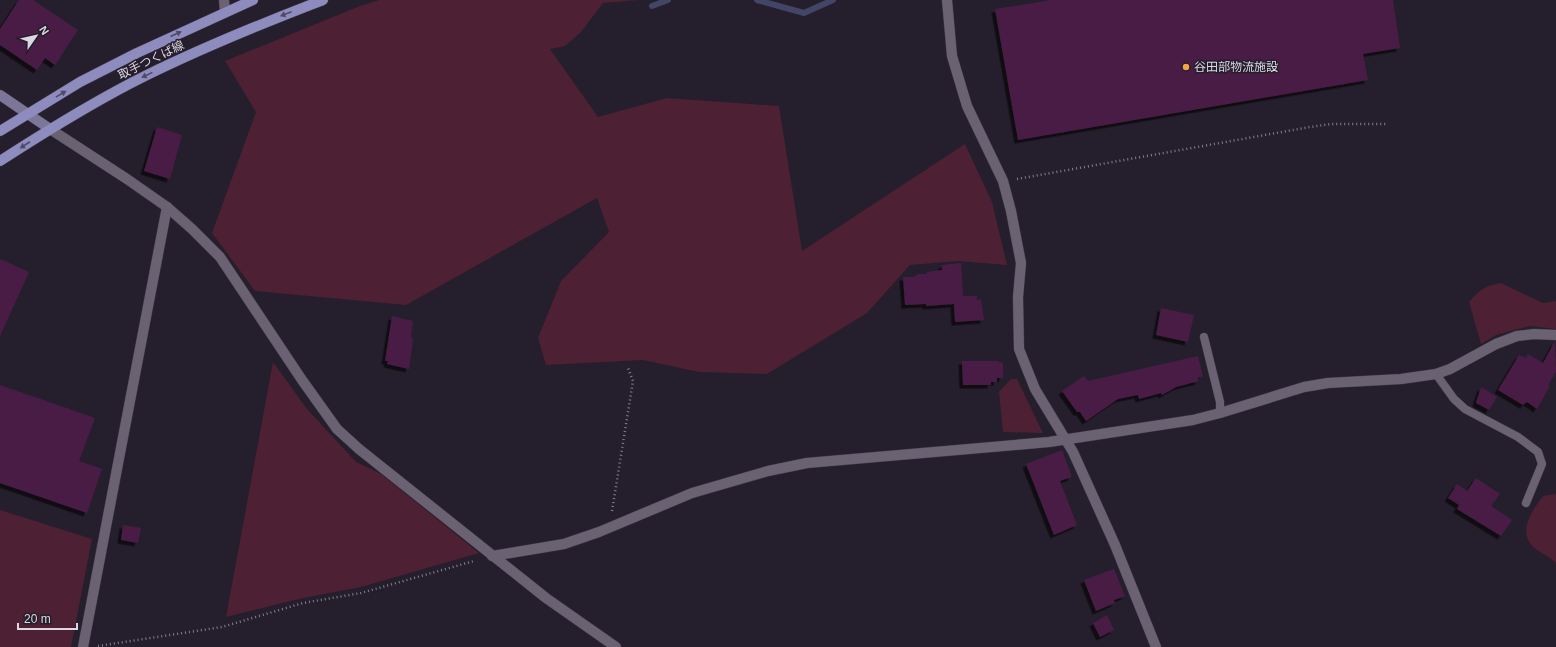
<svg xmlns="http://www.w3.org/2000/svg" width="1556" height="647" font-family="Arial,'Noto Sans JP',sans-serif">
<defs>
<filter id="shadow"><feDropShadow dx="-3.5" dy="3.5" stdDeviation="0" flood-color="#0009"/></filter>
</defs>
<rect width="100%" height="100%" fill="#251e2c"/>
<!-- green -->
<g fill="#4d2034">
<path d="M 379,0 L 639,0 L 603,3 L 581,32 L 565,46 L 550,49 L 598,117 L 667,98 L 779,106 L 802,251 L 965,144 L 992,202 L 1007,265 L 958,261 L 910,265 L 867,313 L 767,374 L 699,372 L 643,360 L 546,365 L 538,338 L 561,281 L 609,232 L 597,198 L 406,305 L 255,291 L 212,233 L 256,112 L 225,61 L 360,6 Z"/>
<path d="M 1501,283 L 1543,303 L 1556,301 L 1556,329 L 1530,326 L 1496,335 L 1481,344 L 1469,302 C 1479,290 1486,285 1501,283 Z"/>
<path d="M 273,362 L 307,409 L 356,462 L 381,474 L 479,553 L 361,587 L 303,598 L 226,617 Z"/>
<path d="M 1011,379 L 1017,379 L 1043,433 L 1003,432 L 999,392 Z"/>
<path d="M 1556,494 L 1556,563 C 1549,556 1539,552 1533,547 C 1517,530 1533,510 1543,496 Z"/>
<path d="M 0,510 L 92,539 L 71,647 L 0,647 Z"/>
</g>
<g fill="none" stroke-linecap="round" stroke-linejoin="round">
<!-- stream -->
<g stroke="#424565" stroke-width="6">
<path d="M 757,0 L 804,13 L 833,0"/>
<path d="M 652,6 L 668,0"/>
</g>
</g>
<!-- building -->
<g fill="#491d45" filter="url(#shadow)">
<path d="M 19,0 L 33,0 L 78,30 L 55,65 L 45,58 L 37,70 L 0,45 L 0,29 Z"/>
<path d="M 1051,0 L 1393,0 L 1400,48 L 1363,54 L 1368,80 L 1018,140 L 995,9 Z"/>
<path d="M 157,127 L 182,135 L 170,179 L 144,171 Z"/>
<path d="M 0,259 L 29,272 L 0,336 Z"/>
<path d="M 961,263 L 963,296 L 977,296 L 977,300 L 981,299 L 984,320 L 955,322 L 954,304 L 926,306 L 926,304 L 905,305 L 903,277 L 914,277 L 918,274 L 926,274 L 927,272 L 942,270 L 942,265 Z"/>
<path d="M 1161,308 L 1194,315 L 1188,342 L 1156,335 Z"/>
<path d="M 392,316 L 413,321 L 411,336 L 413,340 L 409,369 L 387,364 L 388,361 L 385,361 Z"/>
<path d="M 1555,341 L 1556,372 L 1548,385 L 1550,386 L 1537,409 L 1527,402 L 1523,405 L 1498,390 L 1519,355 L 1526,358 L 1528,354 L 1543,363 Z"/>
<path d="M 1198,356 L 1203,376 L 1198,378 L 1199,381 L 1176,387 L 1162,395 L 1161,393 L 1139,399 L 1138,395 L 1118,399 L 1086,421 L 1080,412 L 1077,412 L 1062,391 L 1084,376 L 1088,381 Z"/>
<path d="M 962,361 L 997,361 L 1003,363 L 1003,378 L 997,378 L 997,382 L 991,382 L 991,385 L 963,385 Z"/>
<path d="M 0,385 L 95,418 L 79,461 L 102,469 L 87,513 L 0,483 Z"/>
<path d="M 1481,387 L 1497,397 L 1489,410 L 1476,403 Z"/>
<path d="M 1062,450 L 1072,477 L 1060,481 L 1077,525 L 1054,535 L 1026,464 Z"/>
<path d="M 1476,478 L 1500,494 L 1491,506 L 1512,520 L 1501,536 L 1457,509 L 1459,505 L 1448,498 L 1457,484 L 1467,491 Z"/>
<path d="M 123,525 L 141,528 L 138,543 L 121,540 Z"/>
<path d="M 1114,569 L 1125,596 L 1114,600 L 1115,603 L 1096,611 L 1084,580 Z"/>
<path d="M 1107,615 L 1114,630 L 1100,637 L 1093,623 Z"/>
</g>
<g fill="none" stroke-linecap="round" stroke-linejoin="round">
<defs>
<g id="lane">
<path d="M 1204,337 L 1220,402 L 1220,413"/>
<path d="M 1436,374 L 1454,399 L 1465,409 L 1518,437 L 1538,452 L 1542,464 L 1526,503"/>
</g>
<g id="street">
<path d="M 224,0 L 225,12"/>
<path d="M 947,0 L 952,56 L 967,106 L 1003,181 L 1011,211 L 1021,263 L 1018,297 L 1019,349 L 1035,389 L 1073,452 L 1115,545 L 1156,647"/>
<path d="M 50,129 L 127,179 L 167,207 L 192,229 L 220,257 L 302,380 L 337,429 L 359,449 L 546,598 L 616,647"/>
<path d="M 492,556 L 564,544 L 599,532 L 692,493 L 768,471 L 807,463 L 1049,442 L 1193,420 L 1220,413 L 1304,387 L 1328,383 L 1401,379 L 1436,374 L 1450,369 L 1496,344 L 1517,336 L 1534,334 L 1556,335"/>
<path d="M 83,647 L 167,207"/>
</g>
<path id="secondary" d="M 0,95 L 50,129"/>
<g id="primary">
<path d="M 0,131 L 80,82 L 137,53 L 253,0"/>
<path d="M 0,161 C 48,130 96,100 147,75 C 204,47 263,23 323,0"/>
</g>
</defs>
<!-- lane casing -->
<use href="#lane" stroke="#3f3a46" stroke-width="9"/>
<!-- street casing -->
<use href="#street" stroke="#3f3a46" stroke-width="11"/>
<!-- secondary casing -->
<use href="#secondary" stroke="#3f3a46" stroke-width="11"/>
<!-- primary casing -->
<use href="#primary" stroke="#3f3a46" stroke-width="11"/>
<!-- path -->
<g stroke="#86808c" stroke-width="2.5" stroke-dasharray="1 3" stroke-linecap="butt">
<path d="M 1017,179 L 1310,127 L 1331,124 L 1388,124"/>
<path d="M 612,511 L 633,381 L 628,368"/>
<path d="M 98,646 L 222,627 L 303,603 L 361,593 L 474,561"/>
</g>
<!-- lane -->
<use href="#lane" stroke="#6a6272" stroke-width="8"/>
<!-- street -->
<use href="#street" stroke="#6a6272" stroke-width="10"/>
<!-- secondary -->
<use href="#secondary" stroke="#7c7799" stroke-width="10"/>
<!-- primary -->
<use href="#primary" stroke="#8e8cbf" stroke-width="10"/>
</g>
<!-- one-way arrows -->
<defs><path id="oneway-solid" d="M-6-.8H1V-3.2L6.5 0L1 3.2V.8H-6Z"/></defs>
<g fill="#4f4a67">
<use href="#oneway-solid" transform="translate(286 14) rotate(159)"/>
<use href="#oneway-solid" transform="translate(176 34) rotate(-25)"/>
<use href="#oneway-solid" transform="translate(147 75) rotate(154)"/>
<use href="#oneway-solid" transform="translate(61 94) rotate(-31)"/>
<use href="#oneway-solid" transform="translate(25 145) rotate(147)"/>
</g>
<!-- markers -->
<circle fill="#f4a443" stroke="#251e2c" stroke-width="1.5" cx="1186" cy="67" r="4"/>
<g text-anchor="middle" dominant-baseline="central" stroke-width="3" stroke-linejoin="round" paint-order="stroke">
<!-- street labels -->
<g font-size="12" fill="#dcd7e1" stroke="#251e2c">
<text transform="translate(151 60) rotate(-26)">取手つくば線</text>
</g>
<!-- poi labels -->
<g font-size="12" fill="#dcd7e1" stroke="#251e2c" text-anchor="start">
<text x="1194" y="67">谷田部物流施設</text>
</g>
</g>
<!-- north arrow -->
<g transform="translate(36 36) rotate(56)" stroke="#251e2c" stroke-width="3" paint-order="stroke">
<path d="M0-3L7 15L0 10L-7 15Z" fill="#dcd7e1"/>
<text y="-6" font-size="11" font-weight="bold" text-anchor="middle" fill="#dcd7e1">N</text>
</g>
<!-- scale -->
<path d="M18 623v6h59v-6" fill="none" stroke="#dcd7e1" stroke-width="2"/>
<text x="24" y="623" font-size="12" fill="#dcd7e1" stroke="#251e2c" stroke-width="3" paint-order="stroke">20 m</text>
</svg>
